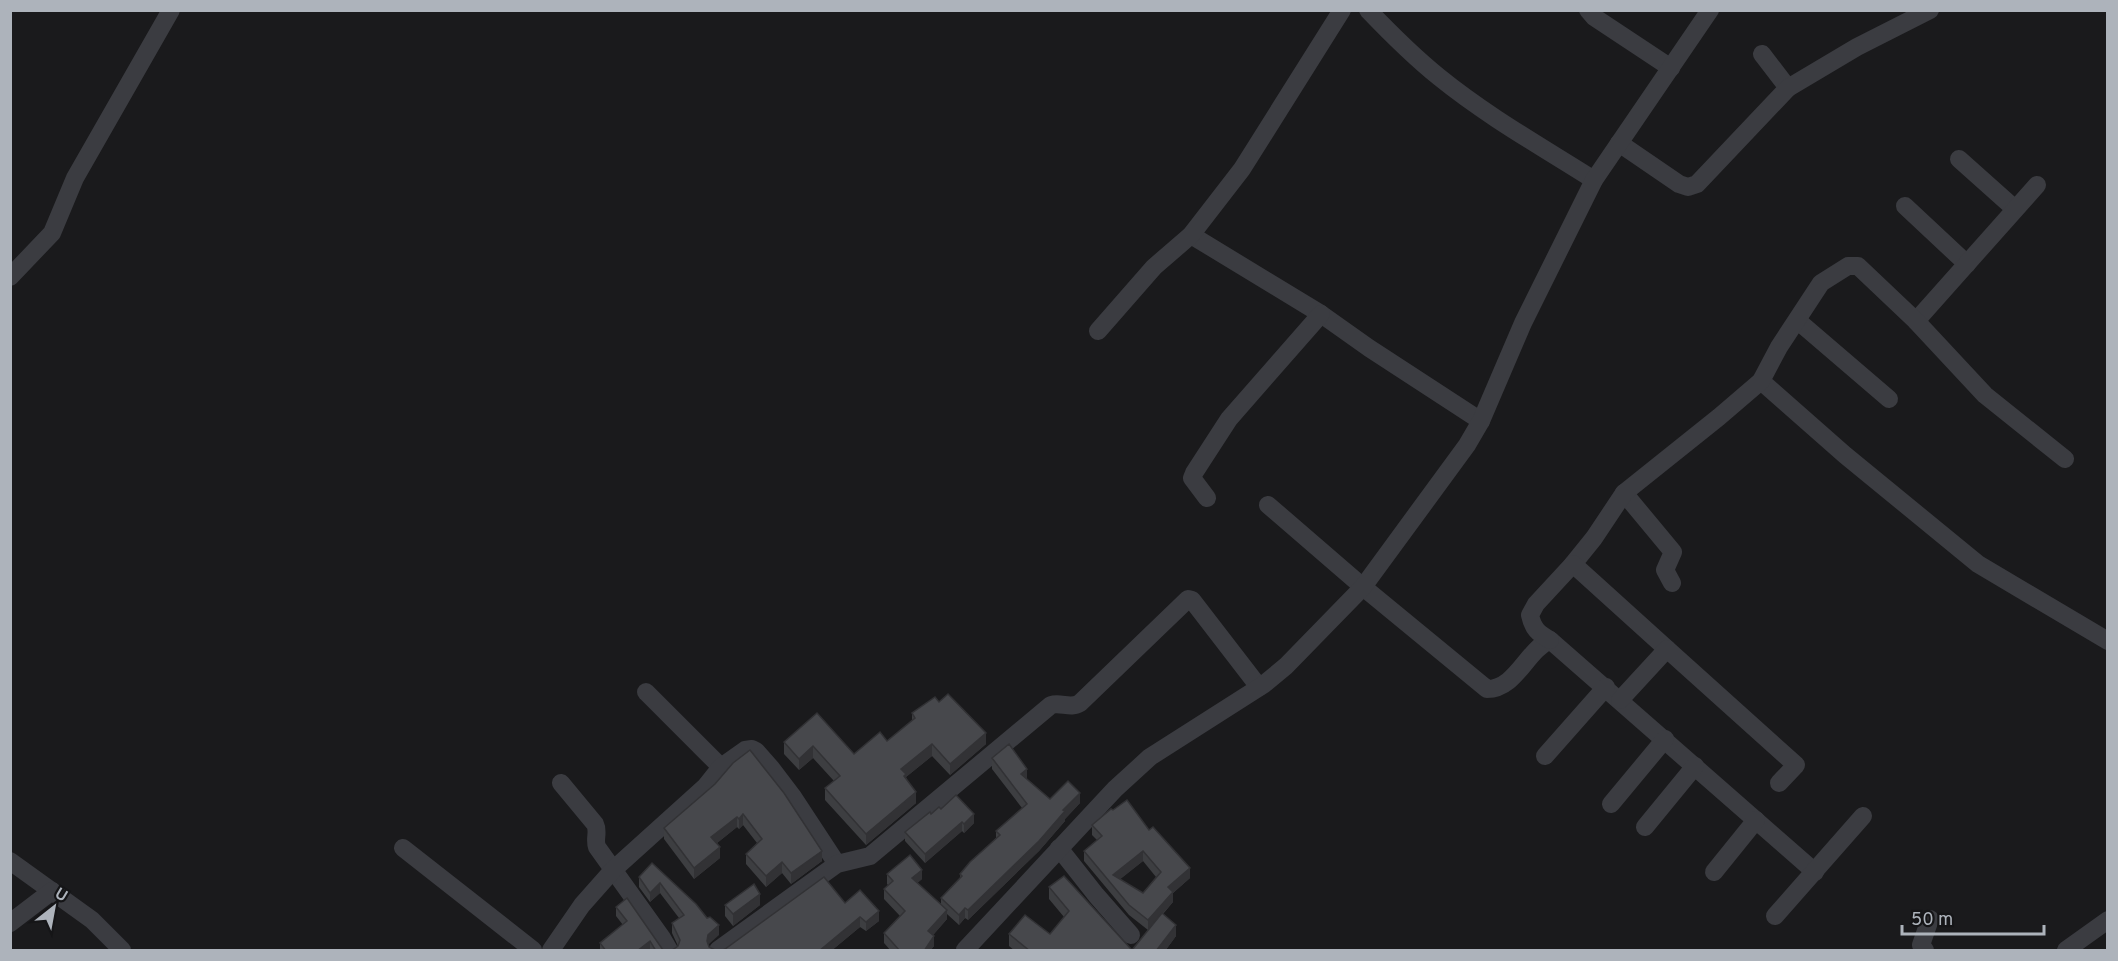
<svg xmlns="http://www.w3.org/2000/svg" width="2118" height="961" font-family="Overpass,sans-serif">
<rect width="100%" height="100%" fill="#1a1a1c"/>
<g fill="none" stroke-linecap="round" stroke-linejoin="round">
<!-- minor -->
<g stroke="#3b3c41" stroke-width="18">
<path d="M 1368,10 C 1391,34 1414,57 1439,77 C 1487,116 1542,147 1594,180"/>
<path d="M 1588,10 L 1594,17 L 1671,68"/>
<path d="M 1762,54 L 1788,88"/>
<path d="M 1619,143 L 1679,184 L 1688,187 L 1697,184 L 1788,88 L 1857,47 L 1930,10"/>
<path d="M 1959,159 L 2015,209"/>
<path d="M 1905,206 L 1967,264"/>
<path d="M 1191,235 L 1321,314 L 1369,348 L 1481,421"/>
<path d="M 10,277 L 52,233 L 75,178 L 171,10"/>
<path d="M 1798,321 L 1889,399"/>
<path d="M 1916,321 L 2037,185"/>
<path d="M 1098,331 L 1154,267 L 1191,235 L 1242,169 L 1342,10"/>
<path d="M 1761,381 L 1845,455 L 1978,564 L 2108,641"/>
<path d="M 1624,493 L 1673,552 L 1665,570 L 1672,583"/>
<path d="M 1207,498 L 1192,478 L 1194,473 L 1229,419 L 1321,314"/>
<path d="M 1268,505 L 1363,587 L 1487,689 C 1516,689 1526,651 1550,640 L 1815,872"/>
<path d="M 1573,564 L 1594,538 L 1624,493 L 1719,417 L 1761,381 L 1779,347 L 1821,283 L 1848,266 L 1858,266 L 1916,321 L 1985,395 L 2065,459"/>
<path d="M 1550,640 C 1538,633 1533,629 1530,615 L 1536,604 L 1573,564 L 1667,649"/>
<path d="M 646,692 L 721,767"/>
<path d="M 1620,700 L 1667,649 L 1796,765 L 1779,783"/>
<path d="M 1545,756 L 1606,687"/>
<path d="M 561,783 L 595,824 C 599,832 594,839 597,847 L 662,938 L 669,950"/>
<path d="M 1611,804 L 1665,739"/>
<path d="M 1645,827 L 1695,766"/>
<path d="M 403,848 L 533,950"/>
<path d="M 1059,848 L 1096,895 L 1131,935"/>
<path d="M 10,861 L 92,920 L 122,950"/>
<path d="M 1714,872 L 1756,820"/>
<path d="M 1775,916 L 1863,816"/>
<path d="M 10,923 L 52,891"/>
<path d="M 551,950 L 582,905 L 613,870 L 705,787 L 721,767 L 745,750 L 752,749 L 756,751 L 771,768 L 793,797 L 837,864"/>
<path d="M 718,950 L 837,864 L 870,856 L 1051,705 C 1061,702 1071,709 1080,703 L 1188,599 L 1192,600 L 1259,687"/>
<path d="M 965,950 L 1115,789 L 1150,757 L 1263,685 L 1286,666 L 1363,587 L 1467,445 L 1481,421 L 1523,323 L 1594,180 L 1710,10"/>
<path d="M 1925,950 L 1921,945 L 1930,919"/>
<path d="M 2066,950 L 2108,920"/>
</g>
</g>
<!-- wall -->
<g fill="#3d3e41" fill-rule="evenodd">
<path d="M 939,702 L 986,744 L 950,775 L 932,756 L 906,777 L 916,803 L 866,845 L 825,800 L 825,788 L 834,781 L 813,758 L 799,770 L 784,754 L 784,742 L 817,713 L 854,754 L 887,741 L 912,721 L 912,713 Z"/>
<path d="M 992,758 L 1027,779 L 1050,799 L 1080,803 L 1065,819 L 1065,821 L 1039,851 L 968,920 L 965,918 L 959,925 L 947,914 L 947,919 L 933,935 L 934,946 L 930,951 L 891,951 L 884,943 L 884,933 L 900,916 L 884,899 L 884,889 L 888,885 L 887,884 L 887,874 L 922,879 L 917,883 L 941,904 L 941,898 L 960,878 L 960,874 L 996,838 L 996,831 L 1022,808 L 992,769 Z"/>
<path d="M 715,784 L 822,861 L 791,884 L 782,873 L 766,887 L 746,864 L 746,854 L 757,843 L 743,825 L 739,829 L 737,827 L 717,843 L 720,858 L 694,879 L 664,839 L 664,828 Z"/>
<path d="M 941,809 L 974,823 L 964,833 L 962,831 L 925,863 L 905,841 L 905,832 Z"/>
<path d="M 1113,810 L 1149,830 L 1190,878 L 1173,893 L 1173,902 L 1163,914 L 1176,936 L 1165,951 L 1015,951 L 1009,946 L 1009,934 L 1050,934 L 1064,917 L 1049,899 L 1049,887 L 1132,950 L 1148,930 L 1129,915 L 1084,861 L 1084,851 L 1097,840 L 1092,835 L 1092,825 ZM 1143,861 L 1156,877 L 1143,893 L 1120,879 Z"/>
<path d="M 652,863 L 719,935 L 678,946 L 672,933 L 672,923 L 679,918 L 660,893 L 650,902 L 639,887 L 639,877 Z"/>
<path d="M 845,903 L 879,921 L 866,931 L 860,927 L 831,951 L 721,951 Z"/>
<path d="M 725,905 L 760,905 L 733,926 L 725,916 Z"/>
<path d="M 616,907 L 663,950 L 667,951 L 600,951 L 600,943 L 623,925 L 616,916 Z"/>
</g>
<!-- shaded-wall -->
<g fill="#323235">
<path d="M 986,733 L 986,744 L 950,775 L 950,764 Z"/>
<path d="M 932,744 L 932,756 L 906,777 L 906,785 L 901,769 Z"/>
<path d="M 813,746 L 813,758 L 799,770 L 799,759 Z"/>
<path d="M 1027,769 L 1027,780 L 1021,774 Z"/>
<path d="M 916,792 L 916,803 L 866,845 L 866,834 Z"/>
<path d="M 1080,793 L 1080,803 L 1065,819 L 1065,821 L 1039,851 L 968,920 L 968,910 Z"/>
<path d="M 743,814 L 743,825 L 739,829 L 739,819 Z"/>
<path d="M 974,814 L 974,823 L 964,833 L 964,824 Z"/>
<path d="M 737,817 L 737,827 L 711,848 L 711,837 Z"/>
<path d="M 962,822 L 962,831 L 925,863 L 925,854 Z"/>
<path d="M 720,847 L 720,858 L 694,879 L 694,868 Z"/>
<path d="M 822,851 L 822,861 L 791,884 L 791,873 Z"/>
<path d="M 1143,851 L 1143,861 L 1113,885 L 1113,875 Z"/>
<path d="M 782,862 L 782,873 L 766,887 L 766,876 Z"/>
<path d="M 1190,868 L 1190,878 L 1173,893 L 1173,902 L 1148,930 L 1148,920 L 1168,887 Z"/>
<path d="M 922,870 L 922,879 L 912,888 L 912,878 Z"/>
<path d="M 660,883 L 660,893 L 650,902 L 650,893 Z"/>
<path d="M 760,894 L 760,905 L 733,926 L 733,914 Z"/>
<path d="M 965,908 L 965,918 L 959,925 L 959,915 Z"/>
<path d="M 947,910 L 947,919 L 928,941 L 928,931 Z"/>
<path d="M 879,911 L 879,921 L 866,931 L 866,922 Z"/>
<path d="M 860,917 L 860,927 L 831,951 L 819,951 Z"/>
<path d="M 719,925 L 719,935 L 708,945 L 707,941 L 708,935 Z"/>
<path d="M 1176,925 L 1176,936 L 1165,951 L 1156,951 Z"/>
<path d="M 934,936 L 934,946 L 930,951 L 923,951 Z"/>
<path d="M 650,941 L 650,951 L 637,951 Z"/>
</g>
<!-- building -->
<g fill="#47484c" stroke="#323235" stroke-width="1.5" fill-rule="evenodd">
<path d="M 948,694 L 986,733 L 950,764 L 932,744 L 901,769 L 906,774 L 904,776 L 916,792 L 866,834 L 825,788 L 840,776 L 813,746 L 799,759 L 784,742 L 817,713 L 854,754 L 880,732 L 887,741 L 915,718 L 912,713 L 935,697 L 939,702 Z"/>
<path d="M 1009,744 L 1027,769 L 1021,774 L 1050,799 L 1068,781 L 1080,793 L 1063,810 L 1065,811 L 1039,841 L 968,910 L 965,908 L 959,915 L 941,898 L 962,876 L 960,874 L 970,862 L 1000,835 L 996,831 L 1027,804 L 992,758 Z"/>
<path d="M 750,750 L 784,793 L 822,851 L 791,873 L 782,862 L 766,876 L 746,854 L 762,839 L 743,814 L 739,819 L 737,817 L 711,837 L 720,847 L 694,868 L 664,828 L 715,784 L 733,763 Z"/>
<path d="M 956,795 L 974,814 L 964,824 L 962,822 L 925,854 L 905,832 L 930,812 L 931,814 L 939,807 L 941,809 Z"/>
<path d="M 1127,800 L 1149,830 L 1153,827 L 1190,868 L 1168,887 L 1173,892 L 1148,920 L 1129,905 L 1084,851 L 1102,836 L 1092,825 L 1111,809 L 1113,810 ZM 1143,851 L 1161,872 L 1143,893 L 1113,875 Z"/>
<path d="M 910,855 L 922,870 L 912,878 L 947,910 L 928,931 L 934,936 L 924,951 L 900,951 L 884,933 L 905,911 L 884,889 L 893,881 L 887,874 Z"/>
<path d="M 652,863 L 696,904 L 707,918 L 710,917 L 719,925 L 708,935 L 707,941 L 709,947 L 717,951 L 671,951 L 678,946 L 680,940 L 672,923 L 684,915 L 660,883 L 650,893 L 639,877 Z"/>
<path d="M 1064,876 L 1132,950 L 1162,913 L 1176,925 L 1156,951 L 1030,951 L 1009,934 L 1025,915 L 1050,934 L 1069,911 L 1049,887 Z"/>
<path d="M 824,877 L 845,903 L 860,890 L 879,911 L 866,922 L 860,917 L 819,951 L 721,951 L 725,949 Z"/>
<path d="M 754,884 L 760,894 L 733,914 L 725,905 Z"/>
<path d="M 627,898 L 663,950 L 667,951 L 656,951 L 650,941 L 637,951 L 606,951 L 600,943 L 627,921 L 616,907 Z"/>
</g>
<!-- border -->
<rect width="2118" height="961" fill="none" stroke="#adb3bb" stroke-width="24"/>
<!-- north arrow -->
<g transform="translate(54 907) rotate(31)" stroke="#151517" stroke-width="4.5" paint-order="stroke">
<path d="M0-4.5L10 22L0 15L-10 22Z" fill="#adb3bb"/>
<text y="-9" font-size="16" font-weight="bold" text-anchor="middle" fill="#adb3bb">U</text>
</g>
<!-- scale -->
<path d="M1902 925v9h142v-9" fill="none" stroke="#adb3bb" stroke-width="3"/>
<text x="1911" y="925" font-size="18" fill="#adb3bb" stroke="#151517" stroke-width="4.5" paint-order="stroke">50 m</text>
</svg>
